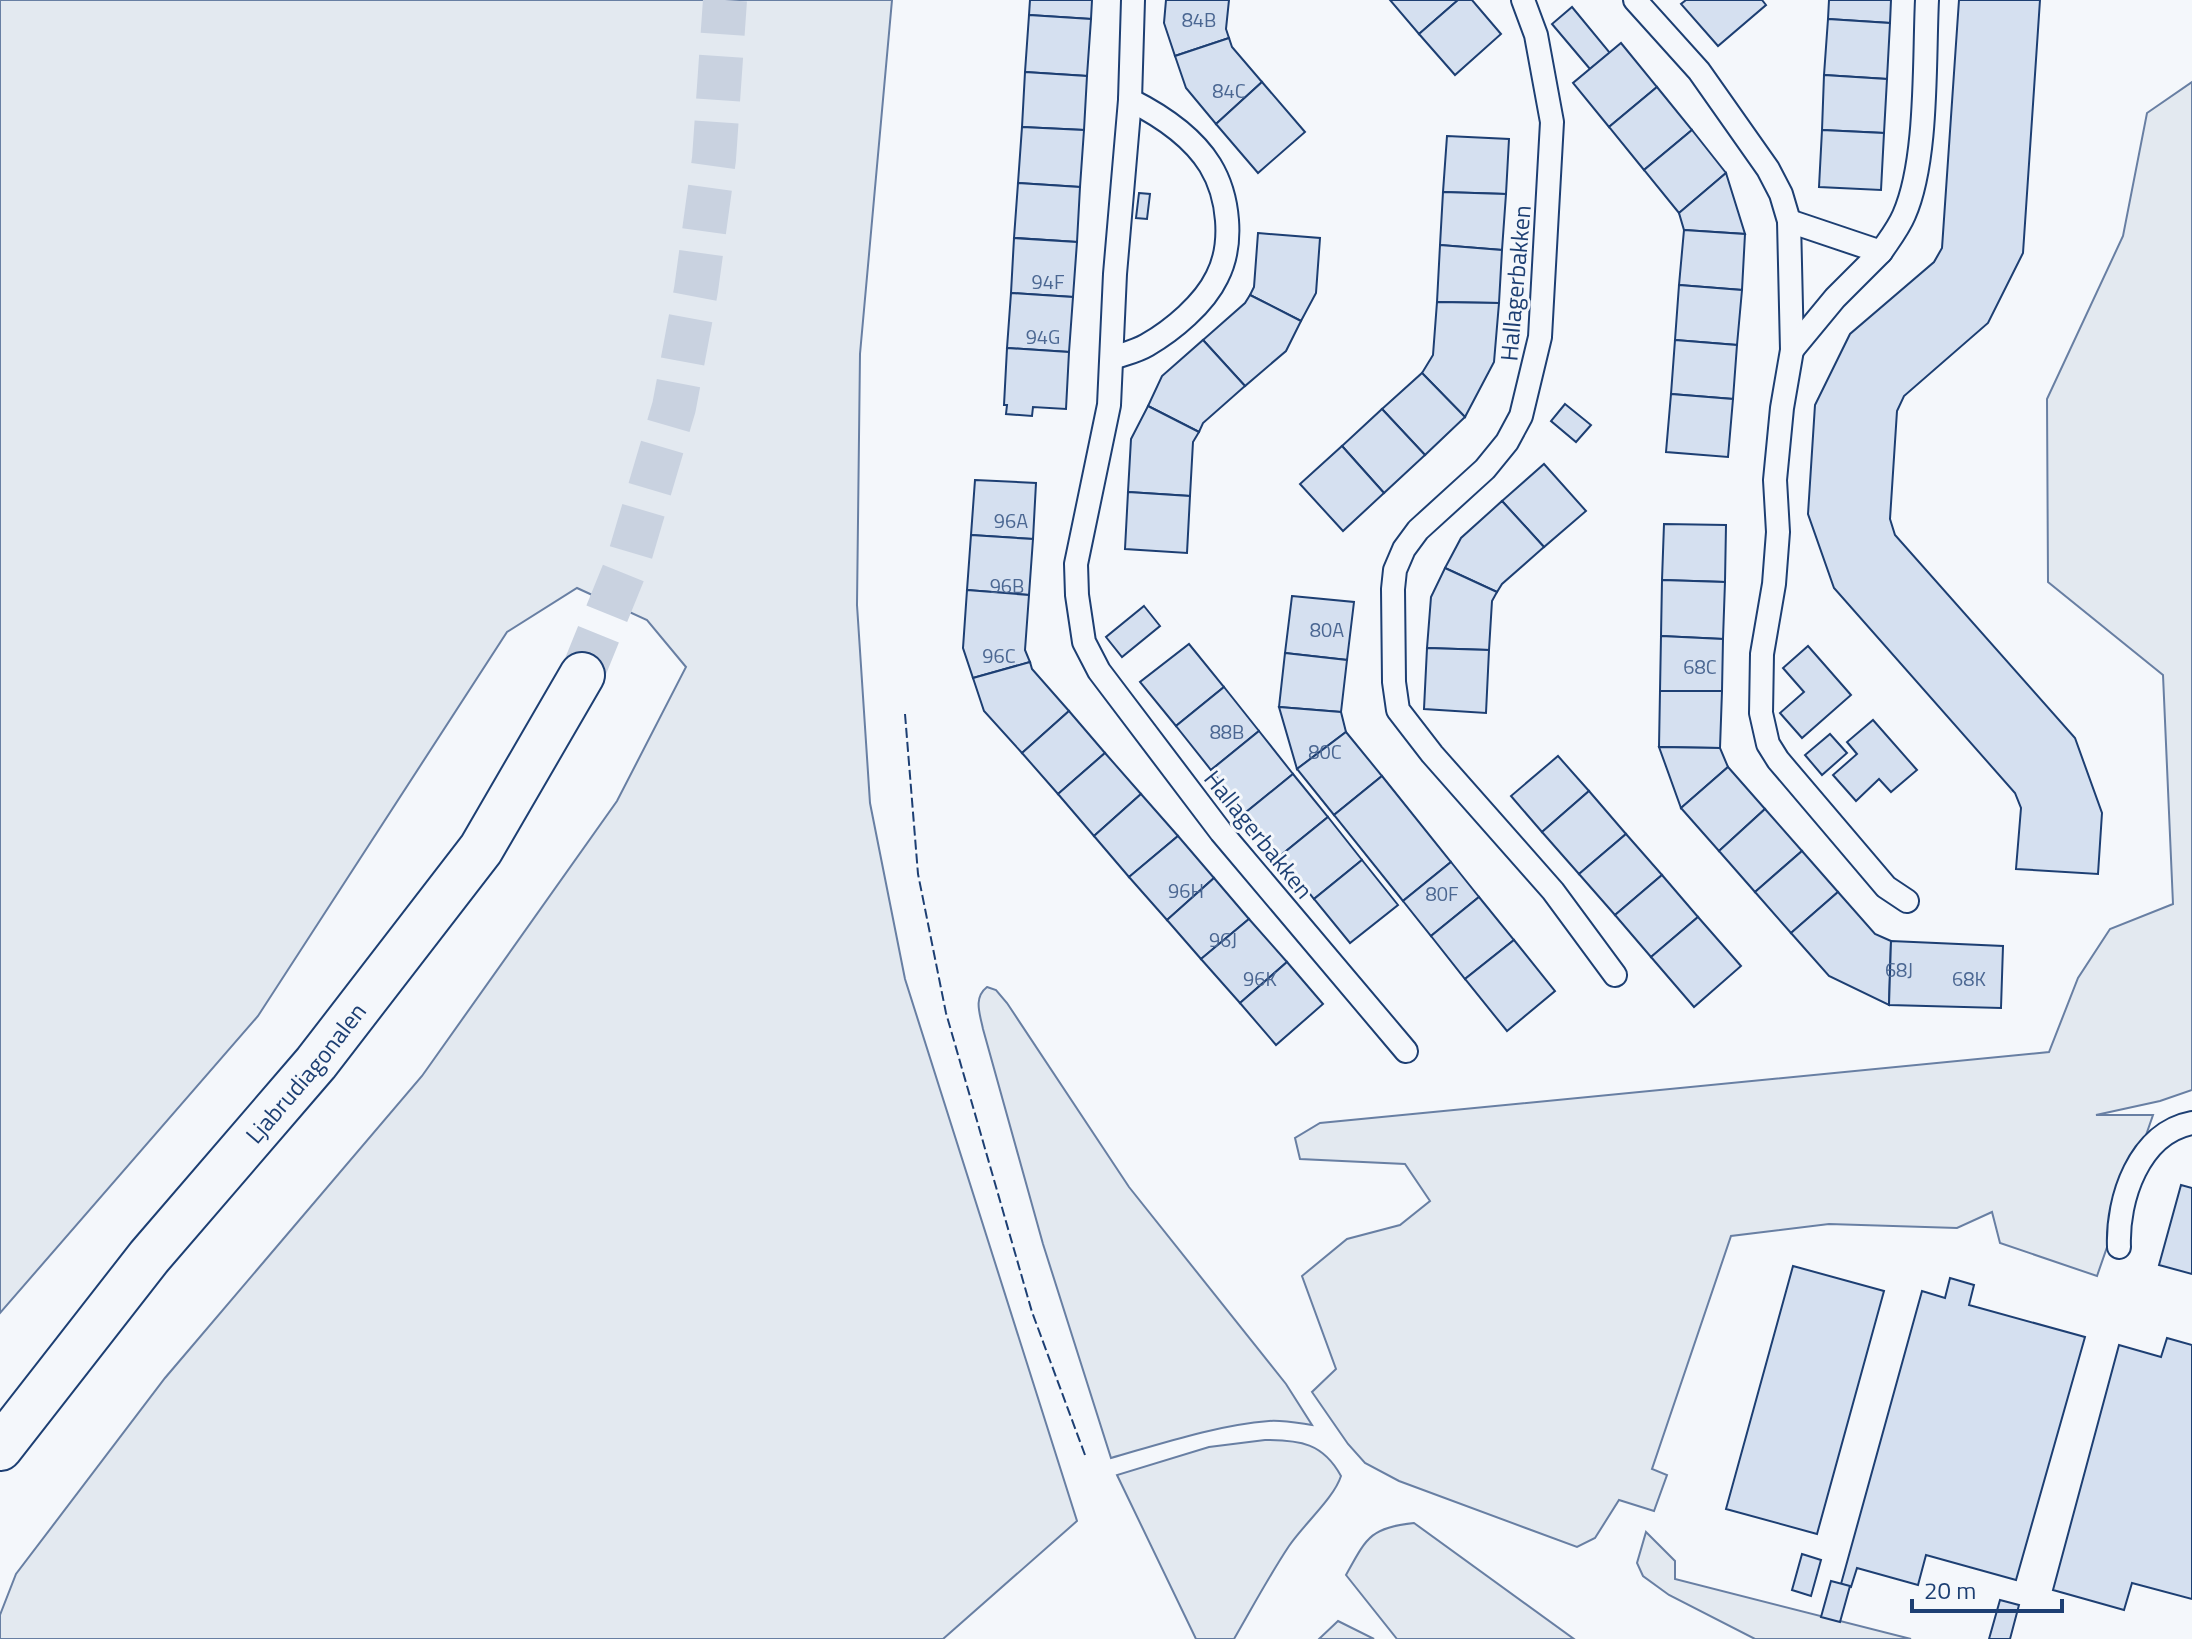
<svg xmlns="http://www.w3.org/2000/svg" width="2192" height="1639" font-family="'Titillium Web',sans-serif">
<rect width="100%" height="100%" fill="#f4f7fb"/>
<!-- green -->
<g fill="#e3e9f0" stroke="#687fa3" stroke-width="2">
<path d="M 0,0 L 892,0 L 860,354 L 857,605 L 870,803 L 905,979 L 1077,1521 L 943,1639 L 0,1639 L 0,1615 L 16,1574 L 165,1378 L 422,1076 L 617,801 L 686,667 L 647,620 L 577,588 L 507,632 L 258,1016 L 0,1313 Z"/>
<path d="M 2192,82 L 2192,1090 L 2160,1101 L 2096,1115 L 2153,1115 L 2097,1276 L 2000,1243 L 1992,1212 L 1957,1228 L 1829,1224 L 1731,1236 L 1652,1469 L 1667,1475 L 1654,1511 L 1619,1500 L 1595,1538 L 1577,1547 L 1399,1481 L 1365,1463 L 1348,1444 L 1312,1392 L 1336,1369 L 1302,1276 L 1347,1239 L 1400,1225 L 1430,1201 L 1405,1164 L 1300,1159 L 1295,1138 L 1320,1123 L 2049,1052 L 2078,978 L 2110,929 L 2173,904 L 2163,675 L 2048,582 L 2047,399 L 2123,236 L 2147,113 Z"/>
<path d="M 987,987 L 996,990 L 1007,1003 L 1129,1187 L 1286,1384 L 1312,1425 C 1298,1423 1283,1420 1269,1421 C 1217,1425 1160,1444 1111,1458 L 1043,1244 L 983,1029 C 980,1014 973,998 987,987 Z"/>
<path d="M 1265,1440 C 1300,1440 1323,1443 1341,1476 C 1334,1498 1304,1524 1289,1546 C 1269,1576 1252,1608 1234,1639 L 1196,1639 L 1117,1475 L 1209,1447 Z"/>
<path d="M 1414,1523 L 1574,1639 L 1397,1639 L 1346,1575 C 1367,1537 1370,1528 1414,1523 Z"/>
<path d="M 1646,1532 L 1675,1561 L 1675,1579 L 1911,1639 L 1755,1639 L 1669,1595 L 1643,1576 L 1637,1563 Z"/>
<path d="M 1338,1621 L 1374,1639 L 1319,1639 Z"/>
</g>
<!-- building -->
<g fill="#d5e0f0" stroke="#1d3f73" stroke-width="2">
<path d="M 1030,0 L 1092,0 L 1091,19 L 1029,15 Z"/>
<path d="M 1166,0 L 1229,0 L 1226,29 L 1229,38 L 1175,56 L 1164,23 Z"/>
<path d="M 1390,0 L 1458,0 L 1419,34 Z"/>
<path d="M 1458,0 L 1472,0 L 1501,34 L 1455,75 L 1419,34 Z"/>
<path d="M 1686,0 L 1762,0 L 1766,5 L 1718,46 L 1681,4 Z"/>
<path d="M 1829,0 L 1891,0 L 1890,23 L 1828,19 Z"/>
<path d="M 1959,0 L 2040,0 L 2023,253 L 1988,323 L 1904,396 L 1897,411 L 1890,519 L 1895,535 L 2075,738 L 2102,813 L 2098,874 L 2016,869 L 2021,808 L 2015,793 L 1834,588 L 1808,514 L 1815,405 L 1850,334 L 1934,262 L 1942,248 Z"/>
<path d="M 1572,7 L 1610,53 L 1590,69 L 1552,24 Z"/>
<path d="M 1029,15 L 1091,19 L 1087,76 L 1025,72 Z"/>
<path d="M 1828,19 L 1890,23 L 1887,79 L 1824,75 Z"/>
<path d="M 1229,38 L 1232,47 L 1262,82 L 1216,124 L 1186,88 L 1175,56 Z"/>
<path d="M 1621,43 L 1657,87 L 1609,127 L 1573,83 Z"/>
<path d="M 1025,72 L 1087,76 L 1084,130 L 1022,127 Z"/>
<path d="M 1824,75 L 1887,79 L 1884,133 L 1822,130 Z"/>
<path d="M 1262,82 L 1305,132 L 1258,173 L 1216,124 Z"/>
<path d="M 1657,87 L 1692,130 L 1644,170 L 1609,127 Z"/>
<path d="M 1022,127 L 1084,130 L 1080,187 L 1018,183 Z"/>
<path d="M 1692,130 L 1726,173 L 1679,213 L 1644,170 Z"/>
<path d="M 1822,130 L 1884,133 L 1881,190 L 1819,187 Z"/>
<path d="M 1447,136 L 1509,139 L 1506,194 L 1443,192 Z"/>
<path d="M 1726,173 L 1745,234 L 1684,230 L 1679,213 Z"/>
<path d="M 1018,183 L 1080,187 L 1077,242 L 1014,238 Z"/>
<path d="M 1443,192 L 1506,194 L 1502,250 L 1440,245 Z"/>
<path d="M 1139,193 L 1150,194 L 1147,219 L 1136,218 Z"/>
<path d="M 1684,230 L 1745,234 L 1742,290 L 1679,285 Z"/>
<path d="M 1258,233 L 1320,238 L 1316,293 L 1301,321 L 1250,295 L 1254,287 Z"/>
<path d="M 1014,238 L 1077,242 L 1073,297 L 1011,293 Z"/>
<path d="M 1440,245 L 1502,250 L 1499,303 L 1437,302 Z"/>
<path d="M 1679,285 L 1742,290 L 1737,345 L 1675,340 Z"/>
<path d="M 1011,293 L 1073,297 L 1069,352 L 1007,348 Z"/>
<path d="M 1250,295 L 1301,321 L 1286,351 L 1245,386 L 1203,340 L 1245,303 Z"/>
<path d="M 1437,302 L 1499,303 L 1494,362 L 1465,417 L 1422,373 L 1433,355 Z"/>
<path d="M 1203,340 L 1245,386 L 1203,423 L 1199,432 L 1148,406 L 1162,376 Z"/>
<path d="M 1675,340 L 1737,345 L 1733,399 L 1671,394 Z"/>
<path d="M 1007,348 L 1069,352 L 1066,409 L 1033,407 L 1032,416 L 1006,414 L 1007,405 L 1004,405 Z"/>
<path d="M 1422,373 L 1465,417 L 1425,455 L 1382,409 Z"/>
<path d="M 1671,394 L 1733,399 L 1728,457 L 1666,452 Z"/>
<path d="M 1565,404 L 1591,425 L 1576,442 L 1551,421 Z"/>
<path d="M 1148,406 L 1199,432 L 1193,442 L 1190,496 L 1128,492 L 1131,439 Z"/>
<path d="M 1382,409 L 1425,455 L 1384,493 L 1342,446 Z"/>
<path d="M 1342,446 L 1384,493 L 1343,531 L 1300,484 Z"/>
<path d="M 1544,464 L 1586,511 L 1544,547 L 1502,501 Z"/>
<path d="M 975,480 L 1036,483 L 1033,539 L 971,535 Z"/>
<path d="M 1128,492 L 1190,496 L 1187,553 L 1125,549 Z"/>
<path d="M 1502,501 L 1544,547 L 1502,584 L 1497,592 L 1445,568 L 1461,538 Z"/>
<path d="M 1664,524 L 1726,525 L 1725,582 L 1662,580 Z"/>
<path d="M 971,535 L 1033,539 L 1029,595 L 967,590 Z"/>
<path d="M 1445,568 L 1497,592 L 1492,601 L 1489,650 L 1427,648 L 1431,597 Z"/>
<path d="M 1662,580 L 1725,582 L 1723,639 L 1661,636 Z"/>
<path d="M 967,590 L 1029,595 L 1025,650 L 1030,662 L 973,678 L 963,648 Z"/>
<path d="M 1292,596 L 1354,602 L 1347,660 L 1285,653 Z"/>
<path d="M 1144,606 L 1160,626 L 1122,657 L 1106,637 Z"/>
<path d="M 1661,636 L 1723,639 L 1722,691 L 1660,691 Z"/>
<path d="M 1189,644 L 1224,687 L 1176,726 L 1140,682 Z"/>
<path d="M 1808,646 L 1851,695 L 1802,738 L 1780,713 L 1804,692 L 1783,668 Z"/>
<path d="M 1427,648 L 1489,650 L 1486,713 L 1424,709 Z"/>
<path d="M 1285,653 L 1347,660 L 1341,712 L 1279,707 Z"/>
<path d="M 1030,662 L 1032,669 L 1069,711 L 1022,753 L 984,711 L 973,678 Z"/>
<path d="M 1224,687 L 1259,731 L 1211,770 L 1176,726 Z"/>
<path d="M 1660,691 L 1722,691 L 1720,748 L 1659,747 Z"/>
<path d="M 1279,707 L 1341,712 L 1346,732 L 1297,769 Z"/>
<path d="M 1069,711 L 1105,753 L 1058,794 L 1022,753 Z"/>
<path d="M 1873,720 L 1917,770 L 1891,792 L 1879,779 L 1856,801 L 1833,775 L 1857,754 L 1847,742 Z"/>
<path d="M 1259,731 L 1293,774 L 1245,813 L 1211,770 Z"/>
<path d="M 1346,732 L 1382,776 L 1334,815 L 1297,769 Z"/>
<path d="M 1830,734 L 1847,753 L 1822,775 L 1805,755 Z"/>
<path d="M 1659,747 L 1720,748 L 1728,767 L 1681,808 Z"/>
<path d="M 1105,753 L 1141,794 L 1094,836 L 1058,794 Z"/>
<path d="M 1558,756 L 1589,791 L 1542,832 L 1511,796 Z"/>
<path d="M 1728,767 L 1765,809 L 1719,851 L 1681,808 Z"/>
<path d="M 1293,774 L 1328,817 L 1280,856 L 1245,813 Z"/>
<path d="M 1382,776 L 1451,862 L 1403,901 L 1334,815 Z"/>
<path d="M 1589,791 L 1626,834 L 1579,874 L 1542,832 Z"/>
<path d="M 1141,794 L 1178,836 L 1129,877 L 1094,836 Z"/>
<path d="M 1765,809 L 1802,851 L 1755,892 L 1719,851 Z"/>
<path d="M 1328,817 L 1362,860 L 1314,899 L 1280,856 Z"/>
<path d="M 1626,834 L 1662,875 L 1615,915 L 1579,874 Z"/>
<path d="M 1178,836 L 1214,878 L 1167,920 L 1129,877 Z"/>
<path d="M 1802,851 L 1838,892 L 1791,933 L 1755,892 Z"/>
<path d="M 1362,860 L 1398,905 L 1350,943 L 1314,899 Z"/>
<path d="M 1451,862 L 1479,897 L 1431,936 L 1403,901 Z"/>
<path d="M 1662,875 L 1698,917 L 1651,957 L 1615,915 Z"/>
<path d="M 1214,878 L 1249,919 L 1201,959 L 1167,920 Z"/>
<path d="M 1838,892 L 1875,934 L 1891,941 L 1889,1005 L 1829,976 L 1791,933 Z"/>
<path d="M 1479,897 L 1514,940 L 1465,979 L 1431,936 Z"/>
<path d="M 1698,917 L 1741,966 L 1694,1007 L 1651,957 Z"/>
<path d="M 1249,919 L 1287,962 L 1240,1003 L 1201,959 Z"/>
<path d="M 1514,940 L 1555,991 L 1507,1031 L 1465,979 Z"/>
<path d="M 1891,941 L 2003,946 L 2001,1008 L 1889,1005 Z"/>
<path d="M 1287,962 L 1323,1004 L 1276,1045 L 1240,1003 Z"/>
<path d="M 2181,1185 L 2192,1188 L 2192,1274 L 2159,1265 Z"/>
<path d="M 1793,1266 L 1884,1291 L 1817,1534 L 1726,1509 Z"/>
<path d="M 1950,1278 L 1974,1285 L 1969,1305 L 2085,1337 L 2016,1580 L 1926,1555 L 1918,1585 L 1857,1568 L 1851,1587 L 1841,1584 L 1922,1291 L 1945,1298 Z"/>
<path d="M 2167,1338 L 2192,1345 L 2192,1599 L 2132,1583 L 2124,1610 L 2053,1590 L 2119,1345 L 2161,1357 Z"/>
<path d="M 1802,1554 L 1821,1560 L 1811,1596 L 1792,1590 Z"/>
<path d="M 1831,1581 L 1850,1586 L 1840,1622 L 1821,1617 Z"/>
<path d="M 2000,1600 L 2019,1605 L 2010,1639 L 1989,1639 Z"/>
</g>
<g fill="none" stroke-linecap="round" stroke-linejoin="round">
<!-- primary-tunnel -->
<path stroke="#c9d2e0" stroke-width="44" stroke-dasharray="44 22" stroke-linecap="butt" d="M 582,675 L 629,559 L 674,407 L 696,290 L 714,159 L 725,0"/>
<defs>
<g id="lane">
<path d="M 1133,0 L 1130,100 L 1115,274 L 1109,405 L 1076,564 L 1077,595 L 1084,642 L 1099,671 L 1221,832 L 1406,1051"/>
<path d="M 1523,0 L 1536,35 L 1552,122 L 1540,337 L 1521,416 L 1507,442 L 1485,469 L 1418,530 L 1404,549 L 1395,570 L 1393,589 L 1394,682 L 1398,710 L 1432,754 L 1553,891 L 1615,975"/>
<path d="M 1635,0 L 1699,71 L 1768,169 L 1781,194 L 1789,221 L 1792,350 L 1782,408 L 1775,480 L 1778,532 L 1774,584 L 1762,654 L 1761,713 L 1768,744 L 1778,760 L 1886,887 L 1907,901"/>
<path d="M 1789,221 L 1881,252 C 1889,240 1898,229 1904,215 C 1928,161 1924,61 1927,0"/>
<path d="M 1792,350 L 1835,298 L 1881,252"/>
<path d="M 1113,358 C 1124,354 1137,351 1147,345 C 1173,330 1204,304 1217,277 C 1234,244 1229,196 1210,165 C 1192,136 1160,115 1130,100"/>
<path d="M 2119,1247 C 2117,1199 2139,1133 2192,1123"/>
</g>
<g id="primary">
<path id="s1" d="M 0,1448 L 149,1257 L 316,1063 L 481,849 L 582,675"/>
</g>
</defs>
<!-- lane casing -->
<use href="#lane" stroke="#1d3f73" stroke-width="26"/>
<!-- primary casing -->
<use href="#primary" stroke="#1d3f73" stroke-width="48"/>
<!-- lane -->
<use href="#lane" stroke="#f4f7fb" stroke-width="22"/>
<!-- primary -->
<use href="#primary" stroke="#f4f7fb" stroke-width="44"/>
<!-- fence -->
<path stroke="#1d3f73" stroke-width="2" stroke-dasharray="10 4" stroke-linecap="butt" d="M 905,714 L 918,874 L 946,1013 L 1032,1312 L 1085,1455"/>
</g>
<g text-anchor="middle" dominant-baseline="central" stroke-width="6" stroke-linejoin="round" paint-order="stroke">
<!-- number labels -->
<g font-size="20" fill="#4b6792">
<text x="1199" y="19">84B</text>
<text x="1229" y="90">84C</text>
<text x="1048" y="281">94F</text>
<text x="1043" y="336">94G</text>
<text x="1011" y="520">96A</text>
<text x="1007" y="585">96B</text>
<text x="1327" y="629">80A</text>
<text x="999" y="655">96C</text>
<text x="1700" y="666">68C</text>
<text x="1227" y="731">88B</text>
<text x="1325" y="751">80C</text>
<text x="1186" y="890">96H</text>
<text x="1442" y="893">80F</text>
<text x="1223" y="939">96J</text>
<text x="1899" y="969">68J</text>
<text x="1260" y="978">96K</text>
<text x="1969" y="978">68K</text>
</g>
<!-- street labels -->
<g font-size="24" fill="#1d3f73" stroke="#f4f7fb">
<text transform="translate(1515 283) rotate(-85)">Hallagerbakken</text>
<text transform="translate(1259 834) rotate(51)">Hallagerbakken</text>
<text stroke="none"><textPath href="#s1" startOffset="484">Ljabrudiagonalen</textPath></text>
</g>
</g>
<!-- scale -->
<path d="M1912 1599v12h150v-12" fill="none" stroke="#1d3f73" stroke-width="4"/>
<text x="1924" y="1599" font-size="24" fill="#1d3f73" stroke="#f4f7fb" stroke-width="6" paint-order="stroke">20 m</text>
</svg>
